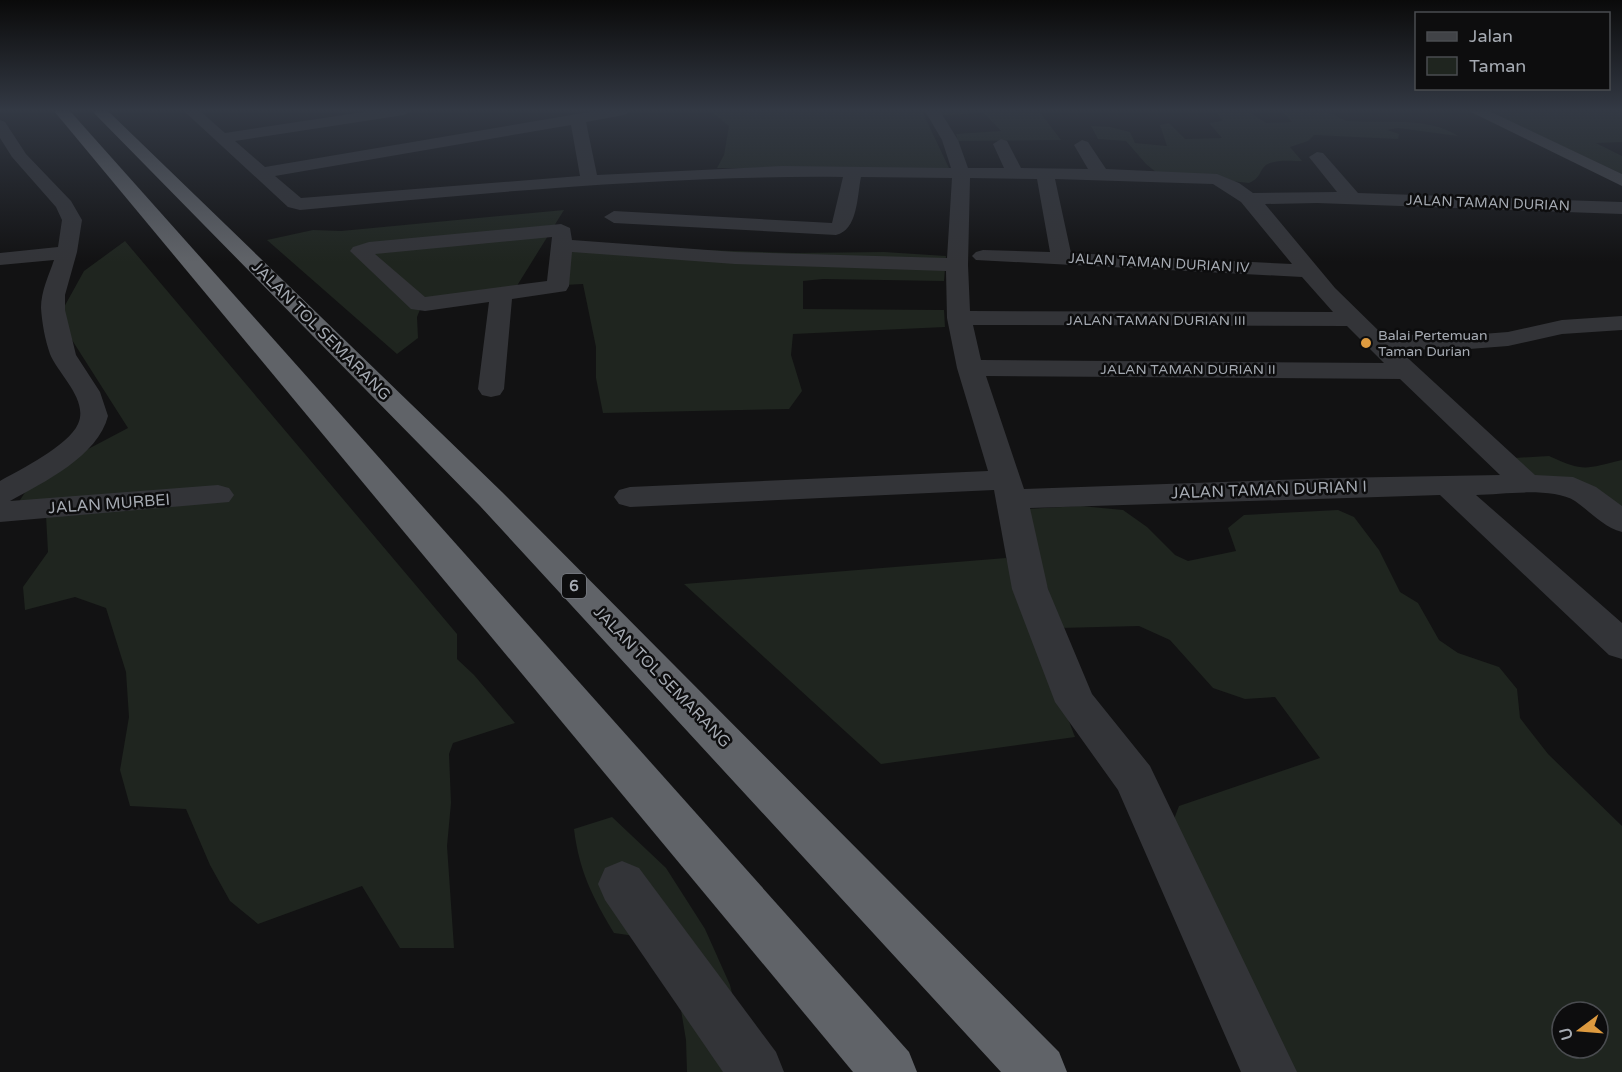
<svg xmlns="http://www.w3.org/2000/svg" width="1622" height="1072" font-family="'Varela Round',sans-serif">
<rect width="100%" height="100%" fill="#121213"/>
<!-- green -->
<g fill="#1f251f" fill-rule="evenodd">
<path d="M 711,111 L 922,111 L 949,168 L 717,168 L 724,155 L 729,126 Z"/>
<path d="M 937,111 L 1039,111 L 1061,140 L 958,141 L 956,134 L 1001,131 L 984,113 L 942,115 Z"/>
<path d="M 1215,111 L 1248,111 L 1266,123 L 1292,122 L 1282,111 C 1297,111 1317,111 1332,114 C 1338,115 1342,121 1349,121 C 1384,124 1427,116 1458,136 L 1398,128 L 1387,130 L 1399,134 L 1398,139 L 1314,135 L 1308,141 L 1290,147 L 1302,161 C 1292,161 1275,159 1266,165 C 1258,172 1262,177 1249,183 L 1157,173 L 1146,164 L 1126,141 L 1098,139 L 1091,126 L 1110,127 L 1130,132 L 1135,143 L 1167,146 L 1160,125 L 1169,123 L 1185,139 L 1222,138 L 1209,123 L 1223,121 Z"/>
<path d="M 1500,111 L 1622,111 L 1622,142 L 1596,143 L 1622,156 L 1622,174 L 1492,113 Z"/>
<path d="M 564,210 L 515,289 L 423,302 L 417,317 L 418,338 L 397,354 L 267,240 L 313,230 L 341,231 Z"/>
<path d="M 125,241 L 457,634 L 457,659 L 474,675 L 515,723 L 453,743 L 449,754 L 451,803 L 447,846 L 454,948 L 400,948 L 362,886 L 258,924 L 230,901 L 210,865 L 186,809 L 130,806 L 120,770 L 129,717 L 126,672 L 106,608 L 75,597 L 25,610 L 23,587 L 48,552 L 46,515 L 11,514 L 35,477 L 128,428 L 58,318 L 84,271 Z"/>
<path d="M 583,246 L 794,253 L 884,252 L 946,256 L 944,281 L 823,279 L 803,281 L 803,309 L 944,310 L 945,327 L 793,334 L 791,355 L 802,391 L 789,409 L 603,413 L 596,378 L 596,347 L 583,284 L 564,285 L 567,247 Z"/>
<path d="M 1549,456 C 1584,472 1585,469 1622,460 L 1622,517 L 1524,477 L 1514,458 Z"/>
<path d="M 1081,506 L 1123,510 L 1147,527 L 1175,555 L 1188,561 L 1236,551 L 1228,528 L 1244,515 L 1338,510 L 1354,517 L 1379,550 L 1400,592 L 1418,603 L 1439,640 L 1458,653 L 1499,667 L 1517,689 L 1520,718 L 1548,754 L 1622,826 L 1622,1072 L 1279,1072 L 1171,827 L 1179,806 L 1320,758 L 1275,697 L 1245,699 L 1213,688 L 1170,640 L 1139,626 L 1059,628 L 1025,509 ZM 1562,1012 L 1598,1012 L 1598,1048 L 1562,1048 Z"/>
<path d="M 1006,558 L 1075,737 L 881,764 L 684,584 Z"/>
<path d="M 612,817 L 666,868 L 705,929 L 730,985 L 747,1053 L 757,1072 L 687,1072 L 686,1040 L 672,956 L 649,938 L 614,933 C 593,898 579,871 574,829 Z"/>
</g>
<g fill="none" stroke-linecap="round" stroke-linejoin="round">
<!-- street -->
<g fill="#333438" fill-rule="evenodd">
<path d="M 184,111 L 200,111 L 225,133 L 370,111 L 411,111 L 404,115 L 235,141 L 265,167 L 595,111 L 631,111 L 624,115 L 586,122 L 597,175 L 782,166 L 951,168 L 942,140 L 925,111 L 940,111 L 958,140 L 968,168 L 1004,168 L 993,144 L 1001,139 L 1007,141 L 1021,168 L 1088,169 L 1074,145 L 1082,140 L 1088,142 L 1106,169 L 1217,174 L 1239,183 L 1253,193 L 1337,192 L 1309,157 L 1317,152 L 1323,153 L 1358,193 L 1622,202 L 1622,214 L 1317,203 L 1265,204 L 1335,288 L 1382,334 L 1456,336 L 1508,332 L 1562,320 L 1622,316 L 1622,330 L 1562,334 L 1508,346 L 1456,350 L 1398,349 L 1535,475 L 1573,477 L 1596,487 L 1622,506 L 1622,532 C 1603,527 1591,512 1575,501 C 1552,487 1504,494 1476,495 L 1622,623 L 1622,659 L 1609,655 L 1440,495 L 1030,508 L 1048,589 L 1092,694 L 1150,766 L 1297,1072 L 1241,1072 L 1118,790 L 1055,702 L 1012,589 L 994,490 L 630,507 L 619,504 L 614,497 L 619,490 L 630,487 L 988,471 L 957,368 L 947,318 L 946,271 L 735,264 L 572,252 L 569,286 L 566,291 L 512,299 L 504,389 L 500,395 L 491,397 L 482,395 L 478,389 L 489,302 L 425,311 L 411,309 L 350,251 L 353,247 L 369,242 L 561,224 L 570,228 L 572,240 L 735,252 L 947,258 L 952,178 L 861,177 C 857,196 858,230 836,235 L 614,223 L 604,217 L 614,211 L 832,223 L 843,177 C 662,175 480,194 300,210 L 288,207 ZM 571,125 L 580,176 L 301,198 L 275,176 ZM 970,178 L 1037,179 L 1050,252 L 983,250 L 976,252 L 972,256 L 976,260 L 1302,277 L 1333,312 L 970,311 L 968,265 ZM 1055,179 L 1213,184 L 1241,202 L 1292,264 L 1071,253 ZM 552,237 L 547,281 L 425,297 L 375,254 ZM 973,325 L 1347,326 L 1384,363 L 981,360 ZM 986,376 L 1400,379 L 1500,475 L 1332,478 L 1024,489 Z"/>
<path d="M 0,120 L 5,122 L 26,154 L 71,201 L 82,220 L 77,252 L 65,295 L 65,310 L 76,355 L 100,392 L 108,416 C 98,456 44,482 10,501 L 218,485 L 229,488 L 234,495 L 229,502 L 0,522 L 0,481 C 21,469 68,446 78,424 C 89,400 58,374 50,354 C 45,340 42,323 41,308 C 41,291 49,275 54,260 L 0,265 L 0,253 L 58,247 L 62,220 L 56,207 L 12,157 L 0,138 Z"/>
<path d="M 622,861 L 639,868 L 776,1052 L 784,1072 L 723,1072 L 605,900 L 598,884 L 605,868 Z"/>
</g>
<!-- secondary -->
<path fill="#414347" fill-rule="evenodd" d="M 1469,111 L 1489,111 L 1622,174 L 1622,186 Z"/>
<!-- highway -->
<g fill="#606368" fill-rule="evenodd">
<path d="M 54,111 L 70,111 L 909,1052 L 917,1072 L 853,1072 Z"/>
<path d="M 92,111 L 108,111 L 502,492 L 1059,1052 L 1067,1072 L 1001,1072 L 480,506 Z"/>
</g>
</g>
<!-- sky -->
<linearGradient id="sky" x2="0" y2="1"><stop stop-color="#0a0a0a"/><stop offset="0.42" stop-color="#333944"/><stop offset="1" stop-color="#333944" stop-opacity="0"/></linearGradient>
<rect width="1622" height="262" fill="url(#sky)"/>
<!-- markers -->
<circle fill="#dd9a3f" stroke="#0d0d0e" stroke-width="2" cx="1366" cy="343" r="6"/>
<g text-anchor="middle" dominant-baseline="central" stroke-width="5" stroke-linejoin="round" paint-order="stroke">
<!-- far-street labels -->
<g font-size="14" fill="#a5aab2" stroke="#0d0d0e">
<text transform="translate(1488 203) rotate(2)">JALAN TAMAN DURIAN</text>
<text transform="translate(1159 263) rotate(3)">JALAN TAMAN DURIAN IV</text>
<text x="1156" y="320">JALAN TAMAN DURIAN III</text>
<text x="1188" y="369">JALAN TAMAN DURIAN II</text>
</g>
<!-- far-poi labels -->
<g font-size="14" fill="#a5aab2" stroke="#0d0d0e" text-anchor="start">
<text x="1378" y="335">Balai Pertemuan<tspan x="1378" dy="16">Taman Durian</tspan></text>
</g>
<!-- shield labels -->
<rect fill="#0d0d0e" stroke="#777b81" stroke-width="1.5" x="562" y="574" width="24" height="24" rx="4.5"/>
<g font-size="15" font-weight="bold" fill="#a5aab2">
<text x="574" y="586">6</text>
</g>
<!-- street labels -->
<g font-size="16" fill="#a5aab2" stroke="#0d0d0e">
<text transform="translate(321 331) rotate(45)">JALAN TOL SEMARANG</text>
<text transform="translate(1269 490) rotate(-2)">JALAN TAMAN DURIAN I</text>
<text transform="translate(109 504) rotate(-4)">JALAN MURBEI</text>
<text transform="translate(662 677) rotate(46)">JALAN TOL SEMARANG</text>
</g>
</g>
<!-- legend -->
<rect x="1415" y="12" width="195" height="78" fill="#0d0d0e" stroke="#4a4c50" stroke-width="1.5"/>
<rect x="1427" y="32" width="30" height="9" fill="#414347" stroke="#4a4c50" stroke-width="1.5"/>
<text x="1469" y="42" font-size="18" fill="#a5aab2">Jalan</text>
<rect x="1427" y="57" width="30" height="18" fill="#1f251f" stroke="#4a4c50" stroke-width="1.5"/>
<text x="1469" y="72" font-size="18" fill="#a5aab2">Taman</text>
<!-- north arrow -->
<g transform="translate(1580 1030) rotate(254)"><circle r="28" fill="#0d0d0e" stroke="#4a4c50" stroke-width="1.5"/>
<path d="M0-4.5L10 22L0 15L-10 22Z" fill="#dd9a3f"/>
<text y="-9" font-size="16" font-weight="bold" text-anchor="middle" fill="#a5aab2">U</text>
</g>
</svg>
